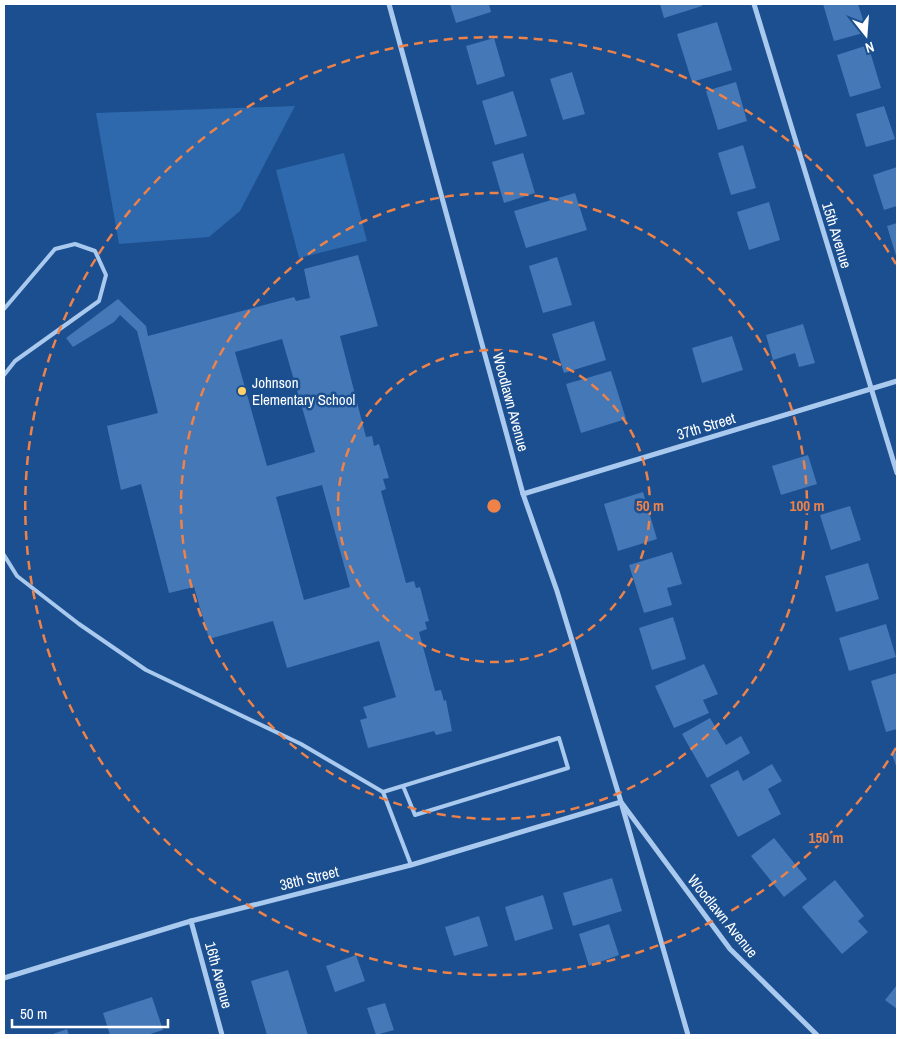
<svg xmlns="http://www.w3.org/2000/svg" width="901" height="1039" font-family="'Archivo Narrow',sans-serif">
<rect width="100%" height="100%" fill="#1b4f8f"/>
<!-- green -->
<g fill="#2e69ad">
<path d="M 295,106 L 240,211 L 209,237 L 119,244 L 96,113 Z"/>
<path d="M 344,153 L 367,241 L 299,258 L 276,170 Z"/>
</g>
<!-- building -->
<g fill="#4478b7" fill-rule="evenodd">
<path d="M 450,4 L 489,4 L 491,12 L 456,23 Z"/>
<path d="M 660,4 L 702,4 L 702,6 L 664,18 Z"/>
<path d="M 823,4 L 858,4 L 867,32 L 834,41 Z"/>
<path d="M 717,22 L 732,70 L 692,82 L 677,34 Z"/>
<path d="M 494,38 L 505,76 L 477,85 L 466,46 Z"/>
<path d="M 868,45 L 881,88 L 850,97 L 837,55 Z"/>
<path d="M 572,72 L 585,114 L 563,120 L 550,79 Z"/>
<path d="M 736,82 L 747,121 L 718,130 L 706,91 Z"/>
<path d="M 513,91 L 527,136 L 495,145 L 482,101 Z"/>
<path d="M 884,106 L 895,139 L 866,147 L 856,114 Z"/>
<path d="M 743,145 L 756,188 L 731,195 L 718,153 Z"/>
<path d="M 523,153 L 535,193 L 504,203 L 492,162 Z"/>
<path d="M 897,167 L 897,206 L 884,210 L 873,175 Z"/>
<path d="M 575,193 L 587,230 L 526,248 L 514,211 Z"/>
<path d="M 769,202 L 780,240 L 749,250 L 737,212 Z"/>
<path d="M 897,223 L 897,259 L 887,226 Z"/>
<path d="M 358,255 L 378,326 L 340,336 L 366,437 L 372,436 L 374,446 L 379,444 L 389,478 L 383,479 L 386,489 L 381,491 L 406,583 L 414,581 L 416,588 L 420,587 L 429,621 L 425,622 L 427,629 L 419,632 L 435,691 L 441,690 L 444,701 L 446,700 L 452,731 L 436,735 L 434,731 L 368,748 L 360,720 L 367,718 L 363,707 L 396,697 L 379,641 L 287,668 L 273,621 L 209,639 L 194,587 L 169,593 L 141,484 L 121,490 L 107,426 L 158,413 L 137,331 L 120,315 L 114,322 L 73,347 L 66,338 L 118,299 L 146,326 L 148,336 L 294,297 L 296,301 L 310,298 L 304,269 ZM 282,339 L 315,452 L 267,466 L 235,352 ZM 322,485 L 350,587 L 304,600 L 276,497 Z"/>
<path d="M 557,257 L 572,305 L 543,313 L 529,266 Z"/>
<path d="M 594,321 L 606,360 L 564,373 L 552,334 Z"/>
<path d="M 803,324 L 815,363 L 799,367 L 795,353 L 773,360 L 766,335 Z"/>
<path d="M 732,336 L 743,370 L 702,383 L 692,348 Z"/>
<path d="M 611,371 L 626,419 L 581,433 L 566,384 Z"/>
<path d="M 808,455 L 817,484 L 781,495 L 772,466 Z"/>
<path d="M 643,492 L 657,539 L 618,551 L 604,504 Z"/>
<path d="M 850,506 L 861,540 L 831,550 L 820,515 Z"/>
<path d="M 672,552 L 682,584 L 667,588 L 672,605 L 644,613 L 629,565 Z"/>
<path d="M 868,563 L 879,599 L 836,612 L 825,576 Z"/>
<path d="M 673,617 L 686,659 L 652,670 L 639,628 Z"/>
<path d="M 886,624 L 896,657 L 849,671 L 839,638 Z"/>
<path d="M 704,664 L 718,694 L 703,700 L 709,713 L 674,728 L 655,686 Z"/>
<path d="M 897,673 L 897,729 L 886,732 L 871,681 Z"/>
<path d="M 710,718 L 726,745 L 741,736 L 750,753 L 707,778 L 682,734 Z"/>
<path d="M 897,752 L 897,769 L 892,754 Z"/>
<path d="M 772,764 L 782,781 L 768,789 L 781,814 L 738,837 L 710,785 L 738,770 L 743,781 Z"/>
<path d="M 774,838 L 807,879 L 784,897 L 751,856 Z"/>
<path d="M 612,878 L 622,911 L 573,926 L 563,893 Z"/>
<path d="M 835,880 L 864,916 L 858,921 L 868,932 L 842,954 L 802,907 Z"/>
<path d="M 543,895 L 553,929 L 515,941 L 505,907 Z"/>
<path d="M 479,916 L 488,946 L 454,956 L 445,927 Z"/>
<path d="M 609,924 L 619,955 L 589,966 L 579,934 Z"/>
<path d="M 356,955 L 365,981 L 335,992 L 326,966 Z"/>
<path d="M 288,970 L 308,1035 L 267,1035 L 251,981 Z"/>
<path d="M 897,985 L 897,1009 L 885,1000 Z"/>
<path d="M 152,997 L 163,1030 L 147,1035 L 110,1035 L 103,1013 Z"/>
<path d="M 385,1003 L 394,1030 L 376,1035 L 367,1008 Z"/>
<path d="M 67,1029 L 69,1035 L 50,1035 Z"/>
</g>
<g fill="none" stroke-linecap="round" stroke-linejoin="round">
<!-- lane -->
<g stroke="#a9c9ee" stroke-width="4">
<path d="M 4,309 L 55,249 L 75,244 L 95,251 L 106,275 L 99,301 L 15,361 L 4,375"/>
<path d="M 4,555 L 17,576 L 79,624 L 146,670 L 301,744 L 383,792 L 411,865"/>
<path d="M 383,792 L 559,738 L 568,768 L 415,815 L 403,786"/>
</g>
<!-- street -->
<g stroke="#a9c9ee" stroke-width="5">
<path d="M 389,4 L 523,494 L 557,591 L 621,802 L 730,949 L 817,1035"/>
<path d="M 754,4 L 897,473"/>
<path d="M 523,494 L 897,381"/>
<path d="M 191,921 L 222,1035"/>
<path d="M 4,978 L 191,921 L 411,865 L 621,802 L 688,1035"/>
</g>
</g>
<!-- distance rings -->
<g fill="none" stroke="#ee8249" stroke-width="2.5" stroke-dasharray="9 6">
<circle cx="494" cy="506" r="156"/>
<circle cx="494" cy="506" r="313"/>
<path d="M896 748A469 469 0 1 1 896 264"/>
</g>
<!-- markers -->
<circle fill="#ffd166" stroke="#1b4f8f" stroke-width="2" cx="242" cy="391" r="5"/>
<g text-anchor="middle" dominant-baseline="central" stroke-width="5" stroke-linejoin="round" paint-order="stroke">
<!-- street labels -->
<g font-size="15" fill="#fff" stroke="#1b4f8f">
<text transform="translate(837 235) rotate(73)">15th Avenue</text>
<text transform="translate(511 402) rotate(75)">Woodlawn Avenue</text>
<text transform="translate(706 426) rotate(-17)">37th Street</text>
<text transform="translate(309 878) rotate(-14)">38th Street</text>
<text transform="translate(723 916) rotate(51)">Woodlawn Avenue</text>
<text transform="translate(219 975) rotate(75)">16th Avenue</text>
</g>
<!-- poi labels -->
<g font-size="15" fill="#fff" stroke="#1b4f8f" text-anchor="start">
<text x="252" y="382">Johnson<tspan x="252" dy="17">Elementary School</tspan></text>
</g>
</g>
<circle cx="494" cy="506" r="8" fill="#ee8249" stroke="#1b4f8f" stroke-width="2.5"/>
<g font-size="15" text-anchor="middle" font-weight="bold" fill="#ee8249" stroke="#1b4f8f" stroke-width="5" stroke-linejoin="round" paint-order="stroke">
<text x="650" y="511">50 m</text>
<text x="807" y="511">100 m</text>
<text x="826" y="843">150 m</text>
</g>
<!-- border -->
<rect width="901" height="1039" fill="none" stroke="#ffffff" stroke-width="10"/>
<!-- north arrow -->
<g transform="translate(866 35) rotate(163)" stroke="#1b4f8f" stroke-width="4" paint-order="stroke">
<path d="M0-4L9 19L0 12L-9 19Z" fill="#ffffff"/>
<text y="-8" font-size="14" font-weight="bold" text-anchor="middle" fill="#ffffff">N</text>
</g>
<!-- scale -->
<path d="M12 1019v8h156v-8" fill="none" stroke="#ffffff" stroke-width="2.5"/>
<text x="20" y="1019" font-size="15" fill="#ffffff" stroke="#1b4f8f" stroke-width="4" paint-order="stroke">50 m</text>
</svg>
